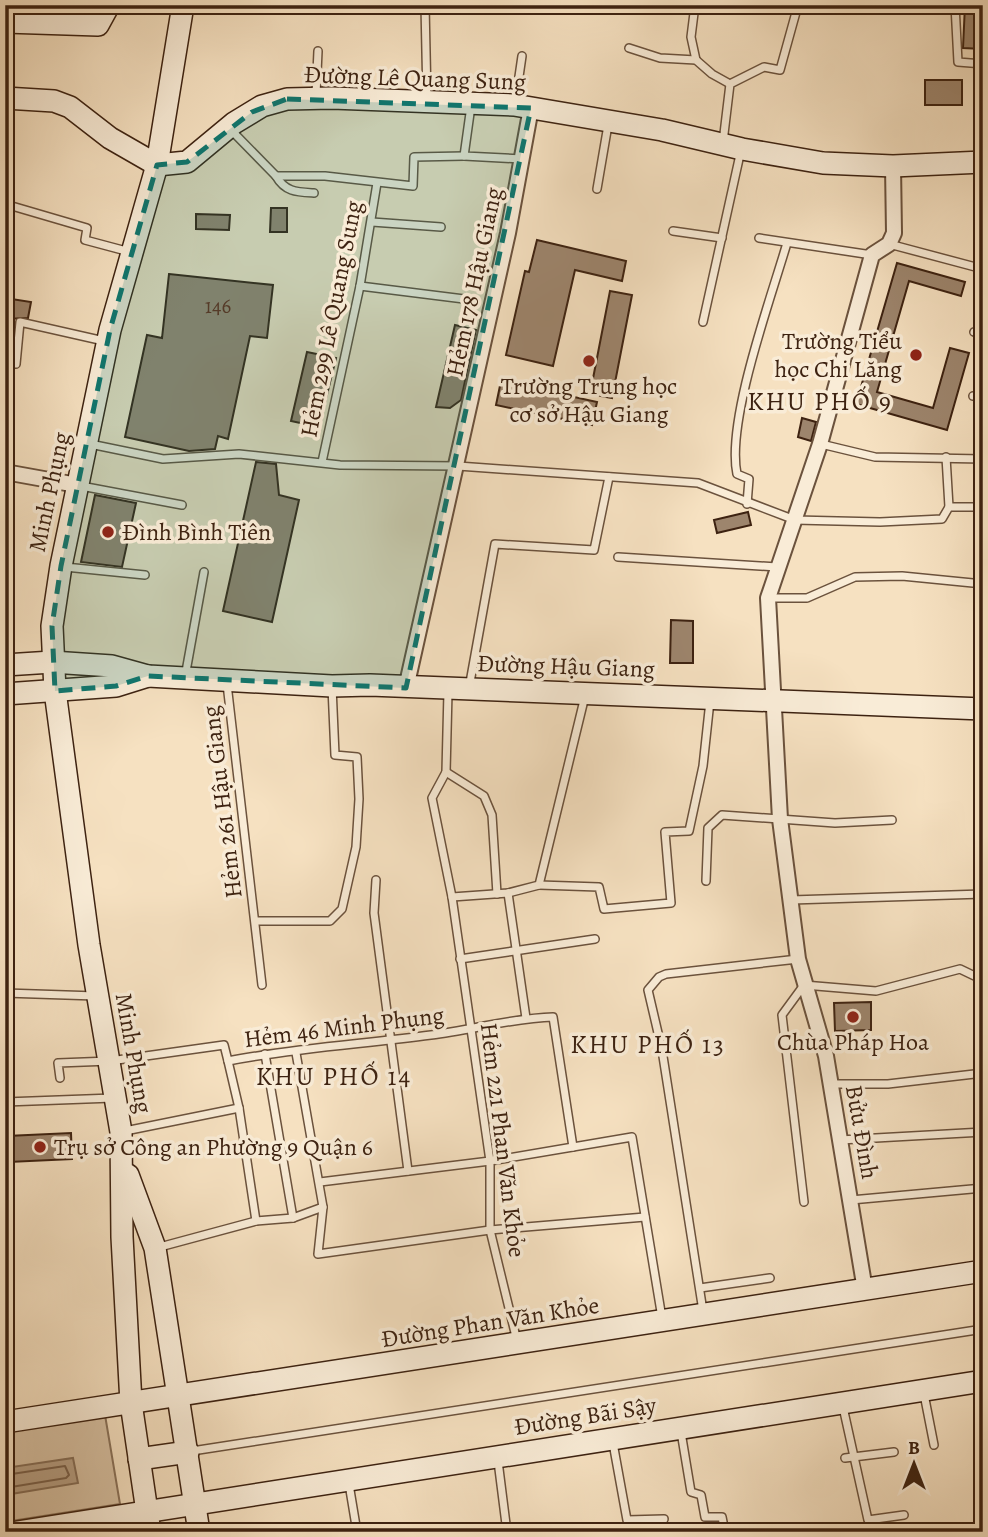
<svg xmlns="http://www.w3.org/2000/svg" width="988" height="1537" font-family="Alegreya,serif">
<rect width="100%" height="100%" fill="#f6e1c1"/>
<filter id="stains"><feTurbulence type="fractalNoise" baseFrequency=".00286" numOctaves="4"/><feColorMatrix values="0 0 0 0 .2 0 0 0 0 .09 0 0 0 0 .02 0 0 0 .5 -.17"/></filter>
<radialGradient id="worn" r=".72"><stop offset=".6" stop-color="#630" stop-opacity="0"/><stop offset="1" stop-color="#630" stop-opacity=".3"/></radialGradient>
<!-- green -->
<path fill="#d7c1a3" stroke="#8a725a" stroke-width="2" d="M 105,1415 L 120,1504 L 5,1522 L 5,1430 Z"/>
<!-- water -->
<path fill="#b7a085" stroke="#866e57" stroke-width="2" d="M 73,1458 L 78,1483 L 5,1495 L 5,1468 Z"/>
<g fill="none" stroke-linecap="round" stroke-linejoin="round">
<!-- shore -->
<path stroke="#7a614b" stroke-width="2" d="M 5,1475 L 65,1466 L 69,1475 L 66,1478 L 5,1488"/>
</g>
<!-- building -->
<g fill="#9d856d" stroke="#3d2211" stroke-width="2">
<path d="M 965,5 L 983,5 L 983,49 L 963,48 Z"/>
<rect x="925" y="80" width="37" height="25"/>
<path d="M 271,208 L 287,208 L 287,232 L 270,232 Z"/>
<path d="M 196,214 L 230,215 L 229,230 L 196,229 Z"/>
<path d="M 537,240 L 626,261 L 622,281 L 575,270 L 553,366 L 506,355 L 525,271 L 529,272 Z"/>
<path d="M 897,263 L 965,282 L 961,296 L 909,281 L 877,392 L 933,408 L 950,348 L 969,353 L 947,430 L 856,404 Z"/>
<path d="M 169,274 L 273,285 L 267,338 L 250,336 L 228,439 L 218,436 L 215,449 L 189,451 L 125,437 L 147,335 L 162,338 Z"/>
<path d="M 610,291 L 632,295 L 612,398 L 590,394 Z"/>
<path d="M 5,298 L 31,302 L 28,318 L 5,319 Z"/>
<path d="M 455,325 L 476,330 L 461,400 L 450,408 L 436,407 Z"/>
<path d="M 307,352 L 336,358 L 319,427 L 291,421 Z"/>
<path d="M 501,381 L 597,402 L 592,425 L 496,405 Z"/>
<path d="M 802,418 L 816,422 L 811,441 L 798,437 Z"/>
<path d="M 256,462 L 276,464 L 279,495 L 299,500 L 272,622 L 223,611 Z"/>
<path d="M 95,495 L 136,503 L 122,567 L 81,562 Z"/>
<path d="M 748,512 L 751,525 L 717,533 L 714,520 Z"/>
<path d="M 671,620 L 693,621 L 693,663 L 670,663 Z"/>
<path d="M 871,1002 L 871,1030 L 835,1031 L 834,1003 Z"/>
<path d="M 71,1133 L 72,1159 L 9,1162 L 7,1136 Z"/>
</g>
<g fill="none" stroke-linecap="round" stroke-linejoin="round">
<defs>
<g id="lane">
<path d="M 425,5 L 427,99"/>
<path d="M 695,5 L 691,37 L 696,60"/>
<path d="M 955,5 L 958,62 L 983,64"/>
<path d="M 629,48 L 660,58 L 696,60 L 712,74 L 730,84"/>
<path d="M 316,94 L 318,51"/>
<path d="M 515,104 L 522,56"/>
<path d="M 471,106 L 464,156 L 522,159"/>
<path d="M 5,118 L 9,102"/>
<path d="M 231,130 L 276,176 L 325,176 L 413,186 L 414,157 L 464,156"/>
<path d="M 723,142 L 730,84 L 764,67 L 780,70 L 798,5"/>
<path d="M 276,176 C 285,192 297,192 314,193"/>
<path d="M 597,189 L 608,125"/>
<path d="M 5,204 L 87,228 L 85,240 L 130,252"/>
<path d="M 372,222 L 441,227"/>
<path d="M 673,231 L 722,238"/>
<path d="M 759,238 L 872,255"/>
<path d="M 889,244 L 983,269"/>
<path d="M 360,286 L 472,300"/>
<path d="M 703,322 L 741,150"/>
<path d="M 974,332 L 983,335"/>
<path d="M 5,362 L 16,364 L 20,322 L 104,341"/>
<path d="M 973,396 L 983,397"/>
<path d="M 90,444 L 163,459 L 239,454 L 340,465 L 458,466 L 698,483 L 795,520 L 880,522 L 942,519 L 949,507 L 983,507"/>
<path d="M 821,444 L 875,457 L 983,459"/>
<path d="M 946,457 L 949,507"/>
<path d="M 322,462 L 360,286 L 377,183"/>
<path d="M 81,486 L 182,505"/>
<path d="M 747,504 L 749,479 L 737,474 C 726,421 771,298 787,243"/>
<path d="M 618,557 L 777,567"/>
<path d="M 65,567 L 145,575"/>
<path d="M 768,598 L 807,598 L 855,577 L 902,576 L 983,584"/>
<path d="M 185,677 L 204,572"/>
<path d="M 227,684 L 262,985"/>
<path d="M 469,688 L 495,544 L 594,550 L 609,477"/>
<path d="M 448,692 L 446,772 L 432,798 L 452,897 L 490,1161 L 490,1230 L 517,1341"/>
<path d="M 446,772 L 484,796 L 492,815 L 497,894"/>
<path d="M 376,880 L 374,913 L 408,1171"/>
<path d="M 706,881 L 708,828 L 722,815 L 835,823 L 892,820"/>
<path d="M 539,885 L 599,887 L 604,909 L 671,903 L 665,832 L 689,831 L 703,766 L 710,701"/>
<path d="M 508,893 L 526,1018"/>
<path d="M 452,897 L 508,893 L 539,885 L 585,696"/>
<path d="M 791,900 L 983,894"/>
<path d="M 256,921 L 330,921 L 342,909 L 356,847 L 359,799 L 357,757 L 335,755 L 332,687"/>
<path d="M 460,959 L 595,939"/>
<path d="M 5,993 L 96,996"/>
<path d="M 296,1053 L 323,1207"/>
<path d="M 265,1054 L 293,1218"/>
<path d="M 228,1061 L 239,1108 L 256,1221"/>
<path d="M 60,1078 L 58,1063 L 110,1061 L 224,1045 L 228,1061 C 294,1048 364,1044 431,1035 C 472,1030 512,1018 553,1017 L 573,1147"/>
<path d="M 831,1084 L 888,1084 L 983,1073"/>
<path d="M 5,1102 L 113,1098"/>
<path d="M 125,1131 L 239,1108"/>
<path d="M 840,1140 L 983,1132"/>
<path d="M 320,1182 L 490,1161 L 632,1137 L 662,1318"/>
<path d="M 851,1200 L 983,1188"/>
<path d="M 804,1202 L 782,1015 L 804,985 L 876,991 L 960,969 L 983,980"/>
<path d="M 156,1248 L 256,1221 L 293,1218 L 323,1207 L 318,1254 L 490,1230 L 645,1217"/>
<path d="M 700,1288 L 770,1278"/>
<path d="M 703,1311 L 662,1050 L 648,990 L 659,977 L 666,974 L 798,959"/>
<path d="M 924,1394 L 934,1445"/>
<path d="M 843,1407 L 868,1520 L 904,1515"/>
<path d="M 681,1432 L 691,1492 L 701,1495 L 705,1517 L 722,1517 L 725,1532"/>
<path d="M 613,1443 L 627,1520 L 664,1519"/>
<path d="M 192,1451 L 983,1329"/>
<path d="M 845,1458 L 894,1452"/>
<path d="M 498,1461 L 507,1532"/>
<path d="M 349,1484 L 357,1532"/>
</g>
<g id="street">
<path d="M 5,472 L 77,485"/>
<path d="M 406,688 L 508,233 L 531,108"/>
<path d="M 865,1290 L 826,1056 L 798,959 L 780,819 L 768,598 L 820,444 L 872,255 L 889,244 L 894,233 L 893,166"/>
</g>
<g id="secondary">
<path d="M 5,22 L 98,25 L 109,5"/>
<path d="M 5,98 L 54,101 L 70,107 L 110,138 L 157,165 L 187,162 L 234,123 L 262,106 L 287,99 L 332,98 L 514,105 L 662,130 L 742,149 L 823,163 L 893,166 L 983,162"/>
<path d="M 5,665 L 52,662 L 112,666 L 148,676 L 332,686 L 370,685 L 983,709"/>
<path d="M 5,694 L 116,686 L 148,676"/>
<path d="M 128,1175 L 155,1248 L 199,1532"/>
<path d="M 5,1422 L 983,1271"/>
<path d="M 139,1459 L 188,1452"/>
<path d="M 17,1532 L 983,1381"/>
<path d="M 150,1532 L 131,1403 L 122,1237 L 121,1132 L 89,945 L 55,691 L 52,626 L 61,566 L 110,330 L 157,165 L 183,5"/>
</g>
</defs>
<!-- lane casing -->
<use href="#lane" stroke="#6b523d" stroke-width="10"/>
<!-- street casing -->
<use href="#street" stroke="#6b523d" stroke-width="18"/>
<!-- secondary casing -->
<use href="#secondary" stroke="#3d2211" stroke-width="24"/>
<!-- lane -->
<use href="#lane" stroke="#f9ecd7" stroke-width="7"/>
<!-- street -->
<use href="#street" stroke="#f9ecd7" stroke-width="14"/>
<!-- secondary -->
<use href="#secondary" stroke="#f9ecd7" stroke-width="21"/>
</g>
<!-- marked area -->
<path fill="#0f766e" fill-opacity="0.2" stroke="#0f766e" stroke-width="5" stroke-dasharray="14 9" stroke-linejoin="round" d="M 287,99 L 531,108 L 406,688 L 148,676 L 116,686 L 55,691 L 52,626 L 61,566 L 110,330 L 157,165 L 187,162 L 252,112 Z"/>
<!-- markers -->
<g fill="#8f2418" stroke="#f9ecd7" stroke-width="2.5">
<circle cx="916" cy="355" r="7"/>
<circle cx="589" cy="361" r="7"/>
<circle cx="108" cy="532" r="7"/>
<circle cx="853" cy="1017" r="7"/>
<circle cx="40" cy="1147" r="7"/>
</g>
<g text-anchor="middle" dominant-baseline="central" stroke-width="7" stroke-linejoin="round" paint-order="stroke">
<!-- number labels -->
<g font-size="21" fill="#553b28">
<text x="218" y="306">146</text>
</g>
<!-- street labels -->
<g font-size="24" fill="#3d2211" stroke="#f9ecd7">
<text transform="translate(415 78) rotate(2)">Đường Lê Quang Sung</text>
<text transform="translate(474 282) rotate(-78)">Hẻm 178 Hậu Giang</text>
<text transform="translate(331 319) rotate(-79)">Hẻm 299 Lê Quang Sung</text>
<text transform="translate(49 492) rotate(-78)">Minh Phụng</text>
<text transform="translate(566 666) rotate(2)">Đường Hậu Giang</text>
<text transform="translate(222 802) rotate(-97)">Hẻm 261 Hậu Giang</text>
<text transform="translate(344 1027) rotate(-7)">Hẻm 46 Minh Phụng</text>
<text transform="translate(134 1053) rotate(80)">Minh Phụng</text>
<text transform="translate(862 1132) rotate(80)">Bửu Đình</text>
<text transform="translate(503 1140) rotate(83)">Hẻm 221 Phan Văn Khỏe</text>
<text transform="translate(490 1322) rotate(-9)">Đường Phan Văn Khỏe</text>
<text transform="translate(585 1416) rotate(-9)">Đường Bãi Sậy</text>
</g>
<!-- poi labels -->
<g font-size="24" fill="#3d2211" stroke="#f9ecd7">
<text x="902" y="341" text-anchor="end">Trường Tiểu<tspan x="902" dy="28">học Chi Lăng</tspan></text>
<text x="589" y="386">Trường Trung học<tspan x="589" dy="28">cơ sở Hậu Giang</tspan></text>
<text x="122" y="532" text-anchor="start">Đình Bình Tiên</text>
<text x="853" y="1042">Chùa Pháp Hoa</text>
<text x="54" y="1147" text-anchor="start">Trụ sở Công an Phường 9 Quận 6</text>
</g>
<!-- neighbourhood labels -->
<g font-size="26" letter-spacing="2" fill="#3d2211" stroke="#f9ecd7">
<text x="820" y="401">KHU PHỐ 9</text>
<text x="648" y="1044">KHU PHỐ 13</text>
<text x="334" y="1076">KHU PHỐ 14</text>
</g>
</g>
<!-- margin -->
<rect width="988" height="1537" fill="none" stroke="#f6e1c1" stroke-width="28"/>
<rect x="7" y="7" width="974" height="1523" fill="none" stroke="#3d2211" stroke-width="3.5"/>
<rect x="14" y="14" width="960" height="1509" fill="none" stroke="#3d2211" stroke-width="2"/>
<!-- north arrow -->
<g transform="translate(914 1464)" stroke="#f9ecd7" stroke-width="5" paint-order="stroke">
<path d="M0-5L12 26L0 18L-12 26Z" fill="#3d2211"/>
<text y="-10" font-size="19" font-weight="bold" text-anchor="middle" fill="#3d2211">B</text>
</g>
<rect width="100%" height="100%" filter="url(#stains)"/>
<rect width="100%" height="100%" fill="url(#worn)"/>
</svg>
